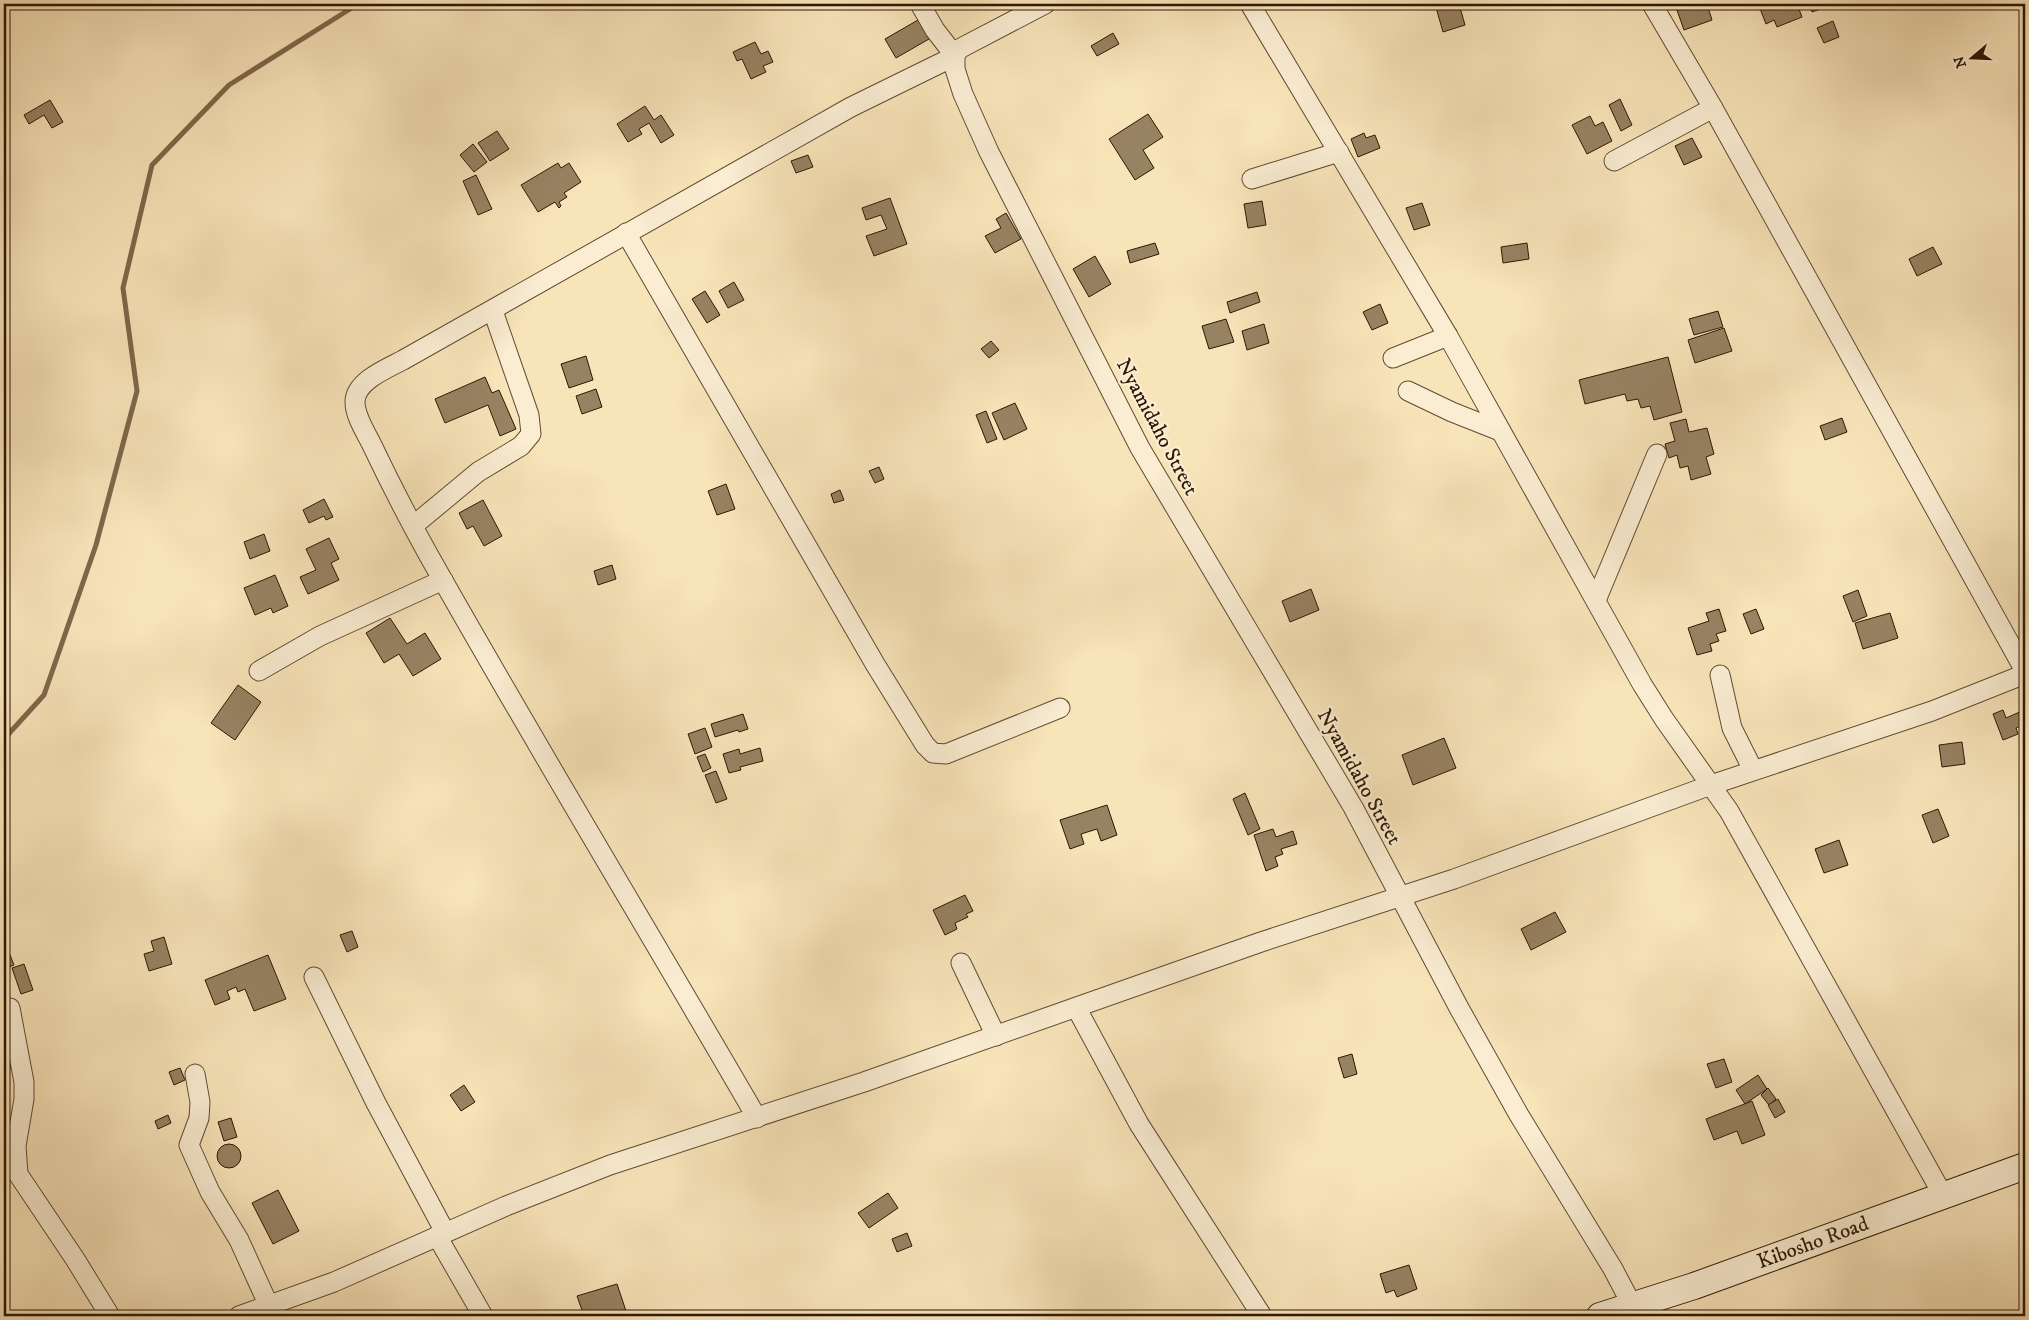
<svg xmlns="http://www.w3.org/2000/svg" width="2029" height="1320" font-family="'IM FELL DW Pica',serif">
<rect width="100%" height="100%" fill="#f8e4b9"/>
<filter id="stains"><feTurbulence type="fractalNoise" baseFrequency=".004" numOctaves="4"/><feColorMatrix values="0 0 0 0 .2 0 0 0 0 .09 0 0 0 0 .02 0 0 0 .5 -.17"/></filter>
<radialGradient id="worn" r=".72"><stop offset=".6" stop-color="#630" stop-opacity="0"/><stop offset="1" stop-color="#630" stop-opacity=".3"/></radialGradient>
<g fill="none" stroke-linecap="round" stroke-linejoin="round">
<!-- stream -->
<path stroke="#7e684b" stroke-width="5" d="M 4,739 L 44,695 L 96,545 L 137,391 L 123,288 L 152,165 L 229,85 L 358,4"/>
</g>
<!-- building -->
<g fill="#978262" stroke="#2e1703">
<path d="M 1435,4 L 1459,4 L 1465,25 L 1443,32 Z"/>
<path d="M 1695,4 L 1707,4 L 1712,20 L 1684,30 L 1677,10 Z"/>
<path d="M 1765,4 L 1797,4 L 1802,17 L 1777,27 L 1774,20 L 1766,24 L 1759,6 Z"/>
<path d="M 1809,4 L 1825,4 L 1826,7 L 1812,12 Z"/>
<path d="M 918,20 L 929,39 L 896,58 L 885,39 Z"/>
<path d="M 1833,21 L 1839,37 L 1824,43 L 1817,28 Z"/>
<path d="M 1113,33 L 1119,44 L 1097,56 L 1091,46 Z"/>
<path d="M 755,42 L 761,54 L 768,51 L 773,62 L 763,66 L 766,72 L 751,79 L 742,59 L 737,61 L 733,52 Z"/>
<path d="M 1620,99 L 1632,125 L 1621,131 L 1609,105 Z"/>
<path d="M 50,100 L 63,122 L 52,128 L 44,115 L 29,124 L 24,115 Z"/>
<path d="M 645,106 L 654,120 L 661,115 L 674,135 L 661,143 L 649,123 L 639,129 L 642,134 L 628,142 L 617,124 Z"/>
<path d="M 1148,114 L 1163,137 L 1143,150 L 1154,168 L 1135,180 L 1109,139 Z"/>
<path d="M 1590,116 L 1595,126 L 1603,122 L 1612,141 L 1587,154 L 1572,125 Z"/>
<path d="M 497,131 L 509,149 L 490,161 L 478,143 Z"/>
<path d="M 1364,133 L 1366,138 L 1375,135 L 1380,148 L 1358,157 L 1351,139 Z"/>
<path d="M 1692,138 L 1702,157 L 1684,165 L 1675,146 Z"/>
<path d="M 473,144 L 487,162 L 474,172 L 460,155 Z"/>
<path d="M 808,155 L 813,167 L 796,173 L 791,161 Z"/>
<path d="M 558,163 L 561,168 L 569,163 L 581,182 L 564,193 L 567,197 L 559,202 L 561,206 L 559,208 L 555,202 L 538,212 L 521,185 Z"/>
<path d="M 476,175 L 492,209 L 478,215 L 463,181 Z"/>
<path d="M 890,198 L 907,244 L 874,256 L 866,236 L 887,229 L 881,215 L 866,220 L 862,208 Z"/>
<path d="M 1262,201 L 1266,225 L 1248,228 L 1244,204 Z"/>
<path d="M 1422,203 L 1430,225 L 1414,230 L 1406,208 Z"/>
<path d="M 1006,213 L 1021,239 L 995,253 L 985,236 L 1001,228 L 996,219 Z"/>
<path d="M 1155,243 L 1159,254 L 1130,263 L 1127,251 Z"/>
<path d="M 1527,243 L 1529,259 L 1503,263 L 1501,247 Z"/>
<path d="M 1933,247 L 1942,264 L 1917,276 L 1909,259 Z"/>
<path d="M 1095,256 L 1111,284 L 1089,297 L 1073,269 Z"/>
<path d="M 734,282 L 744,300 L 728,308 L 719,291 Z"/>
<path d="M 705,291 L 720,315 L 707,323 L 692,299 Z"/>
<path d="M 1257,292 L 1260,302 L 1230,313 L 1227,302 Z"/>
<path d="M 1380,304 L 1388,323 L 1372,330 L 1363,312 Z"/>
<path d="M 1718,311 L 1723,327 L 1694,335 L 1689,319 Z"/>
<path d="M 1226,319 L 1234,342 L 1209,349 L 1202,326 Z"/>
<path d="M 1264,324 L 1269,343 L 1247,350 L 1242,331 Z"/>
<path d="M 1724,328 L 1732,351 L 1695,363 L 1688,340 Z"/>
<path d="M 991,341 L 999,350 L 989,358 L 981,349 Z"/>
<path d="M 586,356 L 593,380 L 569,388 L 561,364 Z"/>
<path d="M 1668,357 L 1682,412 L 1654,420 L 1650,406 L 1641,408 L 1638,399 L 1627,401 L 1625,394 L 1585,404 L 1579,380 Z"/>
<path d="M 485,377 L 492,393 L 499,390 L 516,429 L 500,436 L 488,405 L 445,423 L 435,399 Z"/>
<path d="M 596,389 L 602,407 L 582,414 L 576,396 Z"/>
<path d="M 1015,403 L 1027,429 L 1004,440 L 992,413 Z"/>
<path d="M 986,411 L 997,439 L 987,443 L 976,415 Z"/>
<path d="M 1842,418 L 1847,432 L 1825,440 L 1820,426 Z"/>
<path d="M 1686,419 L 1689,432 L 1707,428 L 1714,454 L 1706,457 L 1711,474 L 1691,480 L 1688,466 L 1680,468 L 1677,455 L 1669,458 L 1665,444 L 1675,441 L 1670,423 Z"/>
<path d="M 879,467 L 884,479 L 875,483 L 869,471 Z"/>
<path d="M 726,484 L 735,509 L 717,515 L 708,491 Z"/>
<path d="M 840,490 L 844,500 L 834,503 L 831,494 Z"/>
<path d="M 324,499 L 333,517 L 326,520 L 324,516 L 309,523 L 303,510 Z"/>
<path d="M 483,500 L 502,536 L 484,546 L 473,526 L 467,529 L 459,513 Z"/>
<path d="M 264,534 L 270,551 L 250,559 L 244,542 Z"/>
<path d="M 329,538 L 339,559 L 331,563 L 339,580 L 308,594 L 300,577 L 316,570 L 306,549 Z"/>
<path d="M 612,565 L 616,579 L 598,585 L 594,571 Z"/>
<path d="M 275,575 L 288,606 L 273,613 L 271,608 L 255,615 L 244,588 Z"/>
<path d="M 1311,589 L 1319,610 L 1290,622 L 1282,601 Z"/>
<path d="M 1858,590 L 1867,616 L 1853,622 L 1843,596 Z"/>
<path d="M 1719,609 L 1726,631 L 1716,634 L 1719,641 L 1710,644 L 1712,651 L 1697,655 L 1688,628 L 1709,621 L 1706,613 Z"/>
<path d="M 1756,609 L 1764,629 L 1751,634 L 1743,614 Z"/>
<path d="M 1890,613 L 1898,638 L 1863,649 L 1855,623 Z"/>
<path d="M 390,618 L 407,644 L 425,633 L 441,659 L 413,676 L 399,654 L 384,663 L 366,633 Z"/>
<path d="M 238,685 L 261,702 L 235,740 L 211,723 Z"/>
<path d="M 2025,702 L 2025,724 L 2016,728 L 2018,734 L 2003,740 L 1993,714 L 2003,710 L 2006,718 L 2022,711 L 2020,704 Z"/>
<path d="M 743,714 L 748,729 L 739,732 L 738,730 L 715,737 L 711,724 Z"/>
<path d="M 705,728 L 712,747 L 695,754 L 688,734 Z"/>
<path d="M 1444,738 L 1456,768 L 1413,785 L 1402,755 Z"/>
<path d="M 1962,742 L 1965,764 L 1942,767 L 1939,745 Z"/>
<path d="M 760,748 L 763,761 L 740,767 L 741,770 L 729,773 L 723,754 L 739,749 L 740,754 Z"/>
<path d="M 705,754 L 711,768 L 703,772 L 697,757 Z"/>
<path d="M 716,771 L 727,799 L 716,803 L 705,775 Z"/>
<path d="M 1245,793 L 1260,829 L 1248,835 L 1233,799 Z"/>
<path d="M 1107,805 L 1117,835 L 1101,841 L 1097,829 L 1081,834 L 1084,844 L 1070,849 L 1060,820 Z"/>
<path d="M 1938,809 L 1949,836 L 1933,843 L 1922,815 Z"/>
<path d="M 1273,829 L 1276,837 L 1293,831 L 1297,844 L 1281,849 L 1283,854 L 1275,857 L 1278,866 L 1266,871 L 1254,835 Z"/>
<path d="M 1839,840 L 1848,865 L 1824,873 L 1815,849 Z"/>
<path d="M 965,895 L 973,911 L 966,914 L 968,917 L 955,923 L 957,929 L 945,935 L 933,910 Z"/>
<path d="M 1555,912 L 1566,932 L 1531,950 L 1521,929 Z"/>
<path d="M 352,931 L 358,947 L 347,952 L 340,935 Z"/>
<path d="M 164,937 L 172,964 L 149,971 L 144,954 L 154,951 L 151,941 Z"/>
<path d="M 8,950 L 14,965 L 4,969 L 4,951 Z"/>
<path d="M 268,955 L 286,999 L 254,1011 L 245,989 L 238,992 L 236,987 L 227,991 L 230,999 L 215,1005 L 205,980 Z"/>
<path d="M 24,964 L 33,990 L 21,994 L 12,968 Z"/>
<path d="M 4,1045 L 6,1045 L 12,1068 L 4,1070 Z"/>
<path d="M 1352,1054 L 1357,1074 L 1344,1078 L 1338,1058 Z"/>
<path d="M 1724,1059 L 1732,1082 L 1716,1088 L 1707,1064 Z"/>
<path d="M 180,1068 L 185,1080 L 174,1085 L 169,1072 Z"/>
<path d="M 1758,1075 L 1767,1089 L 1745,1104 L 1736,1090 Z"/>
<path d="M 464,1085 L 475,1102 L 461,1111 L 450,1095 Z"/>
<path d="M 1768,1088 L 1776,1099 L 1769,1105 L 1761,1095 Z"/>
<path d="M 1778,1099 L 1785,1112 L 1775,1118 L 1768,1105 Z"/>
<path d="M 1752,1101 L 1765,1135 L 1742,1144 L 1737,1131 L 1714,1140 L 1706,1119 Z"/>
<path d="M 168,1115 L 171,1123 L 158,1129 L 155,1121 Z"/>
<path d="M 231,1118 L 237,1137 L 224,1141 L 218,1122 Z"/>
<circle cx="229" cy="1156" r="12"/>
<path d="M 278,1190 L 299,1231 L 273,1244 L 252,1203 Z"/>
<path d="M 888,1193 L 898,1208 L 869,1228 L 858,1213 Z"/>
<path d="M 907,1233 L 912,1246 L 897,1252 L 892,1239 Z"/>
<path d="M 1409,1265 L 1417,1289 L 1397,1297 L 1394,1290 L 1386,1293 L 1380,1274 Z"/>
<path d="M 617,1284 L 627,1314 L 618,1316 L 584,1316 L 577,1296 Z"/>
</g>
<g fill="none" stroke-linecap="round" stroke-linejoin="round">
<defs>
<g id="street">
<path d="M 1045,4 L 959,49 L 955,56 L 955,69 L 963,94 L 989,152 L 1140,448 L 1353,807 L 1459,1008 L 1519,1115 L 1613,1269 L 1632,1305"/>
<path d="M 1250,4 L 1448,336 L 1642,684 L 1664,719 L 1729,811 L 1944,1197"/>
<path d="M 1652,4 L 1713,108 L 2025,671"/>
<path d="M 1614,161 L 1713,108"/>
<path d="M 1252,179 L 1339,152"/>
<path d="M 626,233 L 875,664 L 925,745 L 933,753 L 946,754 L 1060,708"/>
<path d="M 1393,358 L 1448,336"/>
<path d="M 1408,391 L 1452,412 L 1500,431"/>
<path d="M 413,526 L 478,472 L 521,446 L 531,434 L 529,415 L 493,311"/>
<path d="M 1597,598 L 1657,454"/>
<path d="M 259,671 L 320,636 L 443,580"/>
<path d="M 1720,675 L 1732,728 L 1753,770"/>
<path d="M 961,963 L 996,1036"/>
<path d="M 314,977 L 376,1103 L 445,1232"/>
<path d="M 10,1008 L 24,1082 L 24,1099 L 16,1146 L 18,1174 L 75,1259 L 110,1316"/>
<path d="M 1077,1009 L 1139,1124 L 1262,1316"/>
<path d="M 195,1074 L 200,1102 L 199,1118 L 189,1145 L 210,1192 L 239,1240 L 269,1306"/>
<path d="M 757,1118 C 648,930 535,744 428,554 C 408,518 389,481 371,443 C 365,431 355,416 355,402 C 355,381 388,368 403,360 L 851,107 L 955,56 L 935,30 L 920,4"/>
<path d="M 437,1236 L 483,1316"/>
<path d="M 239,1316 L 334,1282 L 506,1206 L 610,1165 L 864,1082 L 1261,942 L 1454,879 L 1711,785 L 1932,711 L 2025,674"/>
</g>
<path id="secondary" d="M 1600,1316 L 1694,1286 L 2025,1166"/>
</defs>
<!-- street casing -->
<use href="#street" stroke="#604a30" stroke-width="21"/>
<!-- secondary casing -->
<use href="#secondary" stroke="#2e1703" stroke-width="28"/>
<!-- street -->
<use href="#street" stroke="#faedd2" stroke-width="19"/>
<!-- secondary -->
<use href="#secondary" stroke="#faedd2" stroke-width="26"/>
</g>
<g text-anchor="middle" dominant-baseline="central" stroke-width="4.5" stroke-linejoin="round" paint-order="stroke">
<!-- street labels -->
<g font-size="21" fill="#2e1703" stroke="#faedd2">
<text transform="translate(1157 427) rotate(62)">Nyamidaho Street</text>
<text transform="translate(1359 777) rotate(61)">Nyamidaho Street</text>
<text transform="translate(1813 1243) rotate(-20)">Kibosho Road</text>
</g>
</g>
<!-- margin -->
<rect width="2029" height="1320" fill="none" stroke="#f8e4b9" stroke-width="20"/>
<rect x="5" y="5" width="2019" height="1310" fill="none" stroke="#2e1703" stroke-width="2.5"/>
<rect x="10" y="10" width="2009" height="1300" fill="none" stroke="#2e1703"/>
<!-- north arrow -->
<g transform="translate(1972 58) rotate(251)" stroke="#faedd2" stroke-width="4" paint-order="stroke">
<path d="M0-4L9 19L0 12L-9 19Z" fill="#2e1703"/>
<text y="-8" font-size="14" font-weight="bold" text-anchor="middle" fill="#2e1703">N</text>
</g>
<rect width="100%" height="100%" filter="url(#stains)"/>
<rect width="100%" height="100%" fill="url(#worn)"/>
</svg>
